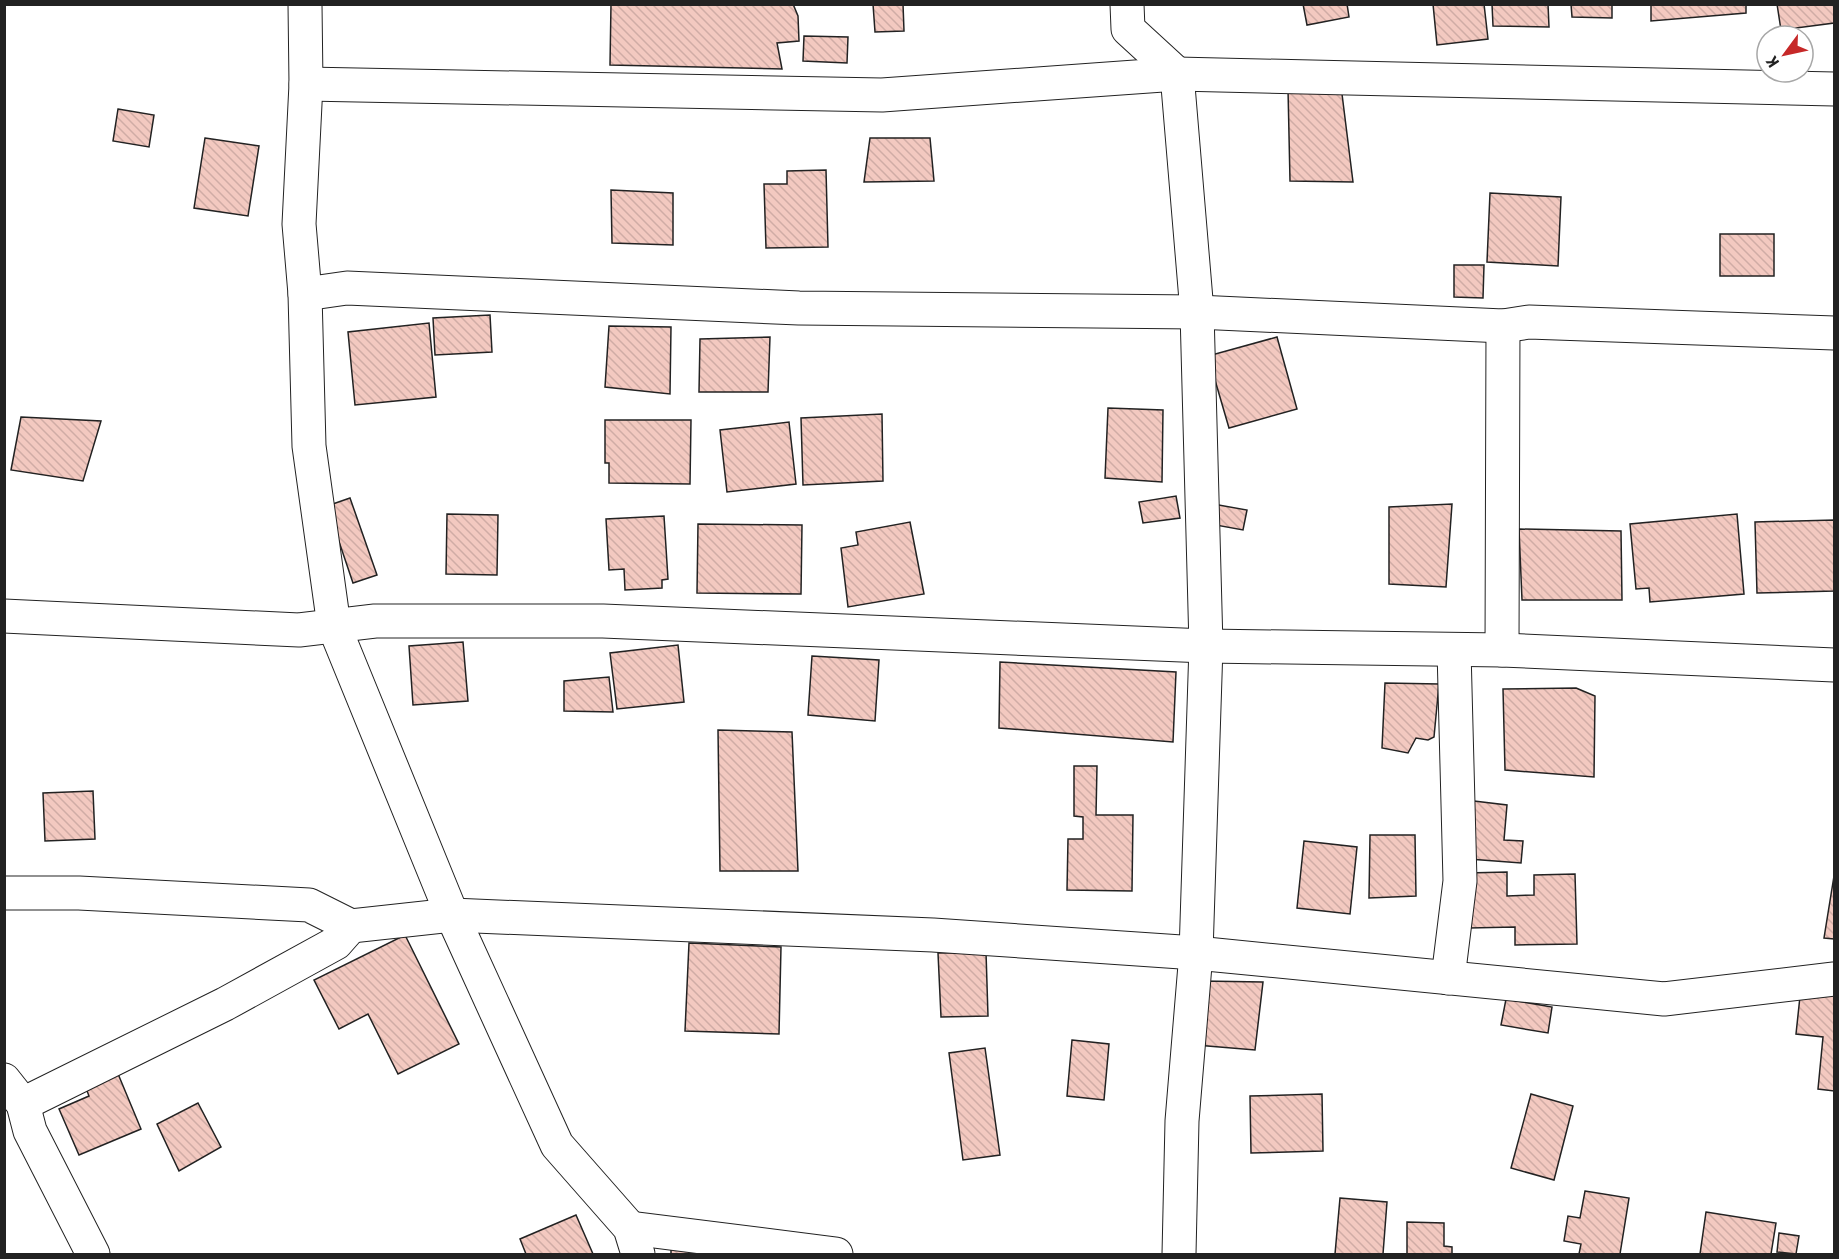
<svg xmlns="http://www.w3.org/2000/svg" width="1839" height="1259" font-family="'Roboto Condensed',sans-serif">
<defs>
<pattern id="building-back-hatch" width="6" height="6" patternUnits="userSpaceOnUse" patternTransform="scale(1.5)"><rect width="6" height="6" fill="#f3c9c0"/><path d="M-1 5l2 2M0 0l6 6M5-1l2 2" fill="none" stroke="#d0aca5"/></pattern>
</defs>
<rect width="100%" height="100%" fill="#fff"/>
<!-- building -->
<g fill="url(#building-back-hatch)" stroke="#222" stroke-width="1.5">
<path d="M 611,4 L 793,4 L 798,16 L 799,41 L 777,43 L 782,69 L 610,65 Z"/>
<path d="M 873,4 L 903,4 L 904,31 L 875,32 Z"/>
<path d="M 1303,4 L 1347,4 L 1349,17 L 1307,25 Z"/>
<path d="M 1433,4 L 1484,4 L 1488,39 L 1437,45 Z"/>
<path d="M 1492,4 L 1548,4 L 1549,27 L 1493,26 Z"/>
<path d="M 1571,4 L 1612,4 L 1612,18 L 1572,17 Z"/>
<path d="M 1651,4 L 1746,4 L 1746,13 L 1651,21 Z"/>
<path d="M 1777,4 L 1834,4 L 1834,23 L 1781,30 Z"/>
<path d="M 804,36 L 848,37 L 847,63 L 803,61 Z"/>
<path d="M 1341,86 L 1353,182 L 1290,181 L 1288,89 Z"/>
<path d="M 118,109 L 154,115 L 149,147 L 113,141 Z"/>
<path d="M 205,138 L 259,146 L 248,216 L 194,208 Z"/>
<path d="M 870,138 L 930,138 L 934,181 L 864,182 Z"/>
<path d="M 826,170 L 828,247 L 766,248 L 764,184 L 787,184 L 787,171 Z"/>
<path d="M 611,190 L 673,193 L 673,245 L 612,243 Z"/>
<path d="M 1490,193 L 1561,197 L 1558,266 L 1487,262 Z"/>
<rect x="1720" y="234" width="54" height="42"/>
<path d="M 1454,265 L 1484,265 L 1483,298 L 1454,297 Z"/>
<path d="M 490,315 L 492,352 L 435,355 L 433,318 Z"/>
<path d="M 429,323 L 436,397 L 355,405 L 348,332 Z"/>
<path d="M 609,326 L 671,327 L 670,394 L 605,387 Z"/>
<path d="M 770,337 L 768,392 L 699,392 L 700,339 Z"/>
<path d="M 1277,337 L 1297,409 L 1229,428 L 1208,356 Z"/>
<path d="M 1108,408 L 1163,410 L 1162,482 L 1105,478 Z"/>
<path d="M 882,414 L 883,481 L 803,485 L 801,418 Z"/>
<path d="M 21,417 L 101,421 L 83,481 L 11,470 Z"/>
<path d="M 605,420 L 691,420 L 690,484 L 609,483 L 609,463 L 605,463 Z"/>
<path d="M 789,422 L 796,484 L 727,492 L 720,430 Z"/>
<path d="M 1176,496 L 1180,518 L 1143,523 L 1139,502 Z"/>
<path d="M 350,498 L 377,575 L 353,583 L 327,506 Z"/>
<path d="M 1213,504 L 1247,510 L 1243,530 L 1210,524 Z"/>
<path d="M 1452,504 L 1446,587 L 1389,584 L 1389,507 Z"/>
<path d="M 447,514 L 498,515 L 497,575 L 446,574 Z"/>
<path d="M 1737,514 L 1744,594 L 1650,602 L 1649,588 L 1636,589 L 1630,524 Z"/>
<path d="M 664,516 L 668,579 L 662,580 L 662,588 L 625,590 L 624,569 L 609,570 L 606,519 Z"/>
<path d="M 1834,520 L 1834,591 L 1757,593 L 1755,522 Z"/>
<path d="M 910,522 L 924,594 L 848,607 L 841,548 L 858,545 L 856,532 Z"/>
<path d="M 698,524 L 802,525 L 801,594 L 697,593 Z"/>
<path d="M 1519,529 L 1621,531 L 1622,600 L 1522,600 Z"/>
<path d="M 463,642 L 468,701 L 413,705 L 409,646 Z"/>
<path d="M 678,645 L 684,702 L 617,709 L 610,653 Z"/>
<path d="M 812,656 L 879,660 L 875,721 L 808,715 Z"/>
<path d="M 1000,662 L 1176,672 L 1173,742 L 999,728 Z"/>
<path d="M 609,677 L 613,712 L 564,711 L 564,681 Z"/>
<path d="M 1385,683 L 1439,684 L 1434,737 L 1428,740 L 1416,738 L 1408,753 L 1382,748 Z"/>
<path d="M 1576,688 L 1595,696 L 1594,777 L 1505,770 L 1503,689 Z"/>
<path d="M 718,730 L 792,732 L 798,871 L 720,871 Z"/>
<path d="M 1074,766 L 1097,766 L 1096,815 L 1133,815 L 1132,891 L 1067,890 L 1068,839 L 1083,839 L 1083,817 L 1074,816 Z"/>
<path d="M 93,791 L 95,839 L 45,841 L 43,793 Z"/>
<path d="M 1474,801 L 1507,805 L 1504,840 L 1523,841 L 1521,863 L 1469,859 Z"/>
<path d="M 1370,835 L 1415,835 L 1416,896 L 1369,898 Z"/>
<path d="M 1304,841 L 1357,847 L 1350,914 L 1297,908 Z"/>
<path d="M 1507,872 L 1507,896 L 1534,895 L 1534,875 L 1575,874 L 1577,944 L 1515,945 L 1515,927 L 1469,928 L 1467,873 Z"/>
<path d="M 1834,876 L 1834,939 L 1824,938 Z"/>
<path d="M 405,935 L 459,1044 L 398,1074 L 368,1014 L 339,1029 L 314,980 Z"/>
<path d="M 689,943 L 781,947 L 779,1034 L 685,1031 Z"/>
<path d="M 986,952 L 988,1016 L 941,1017 L 938,953 Z"/>
<path d="M 1201,981 L 1263,982 L 1255,1050 L 1196,1045 Z"/>
<path d="M 1801,987 L 1834,990 L 1834,1091 L 1818,1089 L 1823,1037 L 1796,1034 Z"/>
<path d="M 1506,999 L 1552,1007 L 1548,1033 L 1501,1025 Z"/>
<path d="M 1072,1040 L 1109,1044 L 1104,1100 L 1067,1096 Z"/>
<path d="M 985,1048 L 1000,1155 L 963,1160 L 949,1053 Z"/>
<path d="M 116,1069 L 141,1129 L 79,1155 L 59,1109 L 89,1096 L 84,1083 Z"/>
<path d="M 1322,1094 L 1323,1151 L 1251,1153 L 1250,1096 Z"/>
<path d="M 1531,1094 L 1573,1106 L 1554,1180 L 1511,1168 Z"/>
<path d="M 198,1103 L 221,1147 L 179,1171 L 157,1124 Z"/>
<path d="M 1585,1191 L 1629,1198 L 1620,1254 L 1579,1254 L 1581,1244 L 1564,1241 L 1568,1216 L 1580,1218 Z"/>
<path d="M 1340,1198 L 1387,1202 L 1383,1254 L 1335,1254 Z"/>
<path d="M 1706,1212 L 1776,1223 L 1771,1254 L 1700,1254 Z"/>
<path d="M 576,1215 L 593,1254 L 526,1254 L 520,1239 Z"/>
<path d="M 1407,1222 L 1444,1223 L 1444,1246 L 1452,1247 L 1452,1254 L 1407,1254 Z"/>
<path d="M 1779,1233 L 1799,1236 L 1796,1254 L 1777,1252 Z"/>
<path d="M 671,1243 L 713,1254 L 671,1254 Z"/>
</g>
<g fill="none" stroke-linecap="round" stroke-linejoin="round">
<defs>
<g id="minor">
<path d="M 305,4 L 306,84 L 299,224 L 305,294 L 309,446 L 334,626 L 452,915 L 557,1145 L 630,1228 L 638,1254"/>
<path d="M 1127,4 L 1128,29 L 1177,74 L 1197,312 L 1206,646 L 1196,953 L 1182,1121 L 1179,1254"/>
<path d="M 306,84 L 882,95 L 1177,74 L 1834,89"/>
<path d="M 305,294 L 347,288 L 799,308 L 1197,312 L 1503,326 L 1529,322 L 1834,333"/>
<path d="M 4,616 L 299,630 L 375,621 L 603,621 L 1206,646 L 1502,650 L 1834,665"/>
<path d="M 1502,650 L 1503,326"/>
<path d="M 4,893 L 79,893 L 309,905 L 351,926 L 452,915 L 933,935 L 1196,953 L 1664,999 L 1834,979"/>
<path d="M 1448,978 L 1460,881 L 1454,650"/>
<path d="M 4,1080 L 23,1104 L 30,1131 L 93,1254"/>
<path d="M 23,1104 L 225,1004 L 336,943 L 351,926"/>
<path d="M 630,1228 L 836,1254"/>
</g>
</defs>
<!-- minor casing -->
<use href="#minor" stroke="#222" stroke-width="35"/>
<!-- minor -->
<use href="#minor" stroke="#fff" stroke-width="33"/>
</g>
<!-- border -->
<rect width="1839" height="1259" fill="none" stroke="#222222" stroke-width="12"/>
<!-- north arrow -->
<g transform="translate(1785 54) rotate(237)"><circle r="28" fill="#ffffff" stroke="#a7a7a7" stroke-width="1.5"/>
<path d="M0-4.5L10 22L0 15L-10 22Z" fill="#c62828"/>
<text y="-9" font-size="16" font-weight="bold" text-anchor="middle" fill="#222222">K</text>
</g>
</svg>
